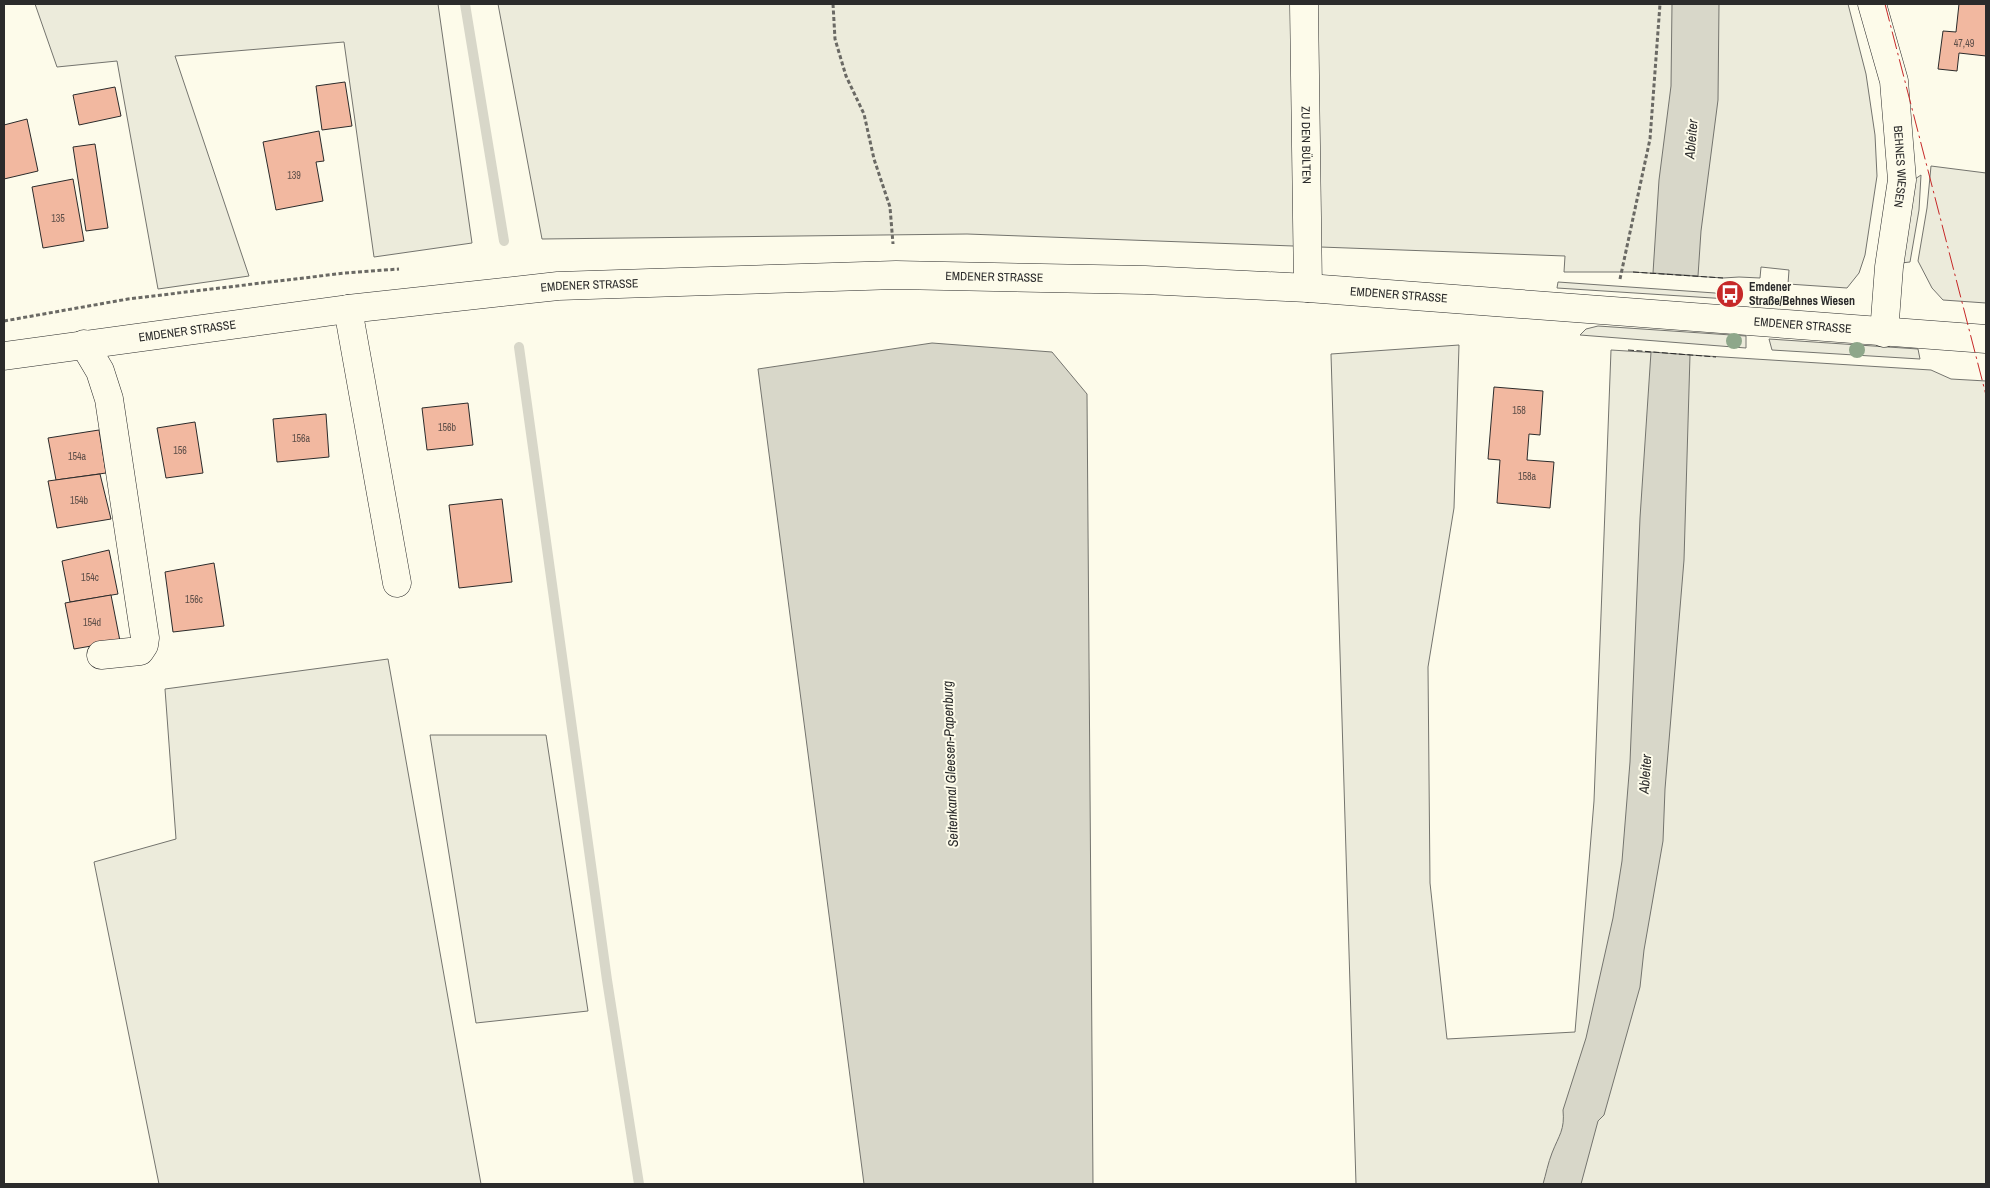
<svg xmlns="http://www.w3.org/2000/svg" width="1990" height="1188" font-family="'Archivo Narrow',sans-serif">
<rect width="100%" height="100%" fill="#fdfbea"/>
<!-- green -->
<g fill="#ecebdb" stroke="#74746e">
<path d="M 35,4 L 438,4 L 472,243 L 374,257 L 344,42 L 175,56 L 249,276 L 158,289 L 117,61 L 57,67 Z"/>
<path d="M 498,4 L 1848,4 L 1866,74 L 1875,135 L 1877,176 L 1865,255 L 1859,273 L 1847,288 L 1788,284 L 1789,270 L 1761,267 L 1760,278 L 1739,277 L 1723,278 L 1633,272 L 1564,272 L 1565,256 L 967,234 L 542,239 Z"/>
<path d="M 1931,166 L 1986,173 L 1986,303 L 1943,300 L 1932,288 L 1918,261 L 1927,208 Z"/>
<path d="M 1921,175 L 1919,210 L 1910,262 L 1901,263 L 1912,181 Z"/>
<path d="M 1558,282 L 1715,293 L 1728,299 L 1557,288 Z"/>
<path d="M 1598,326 L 1746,336 L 1746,348 L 1580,335 L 1586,329 Z"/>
<path d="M 1769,339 L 1918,349 L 1920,359 L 1772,350 Z"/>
<path d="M 1459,345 L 1454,508 L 1428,667 L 1430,883 L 1447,1039 L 1575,1032 L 1594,801 L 1611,350 L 1931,370 L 1951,379 L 1986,381 L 1986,1184 L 1356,1184 L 1331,354 Z"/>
<path d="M 388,659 L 481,1184 L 159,1184 L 94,862 L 176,839 L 165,689 Z"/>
<path d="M 430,735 L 546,735 L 588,1011 L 476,1023 Z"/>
</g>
<!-- water -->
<g fill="#d8d7c9" stroke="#74746e">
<path d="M 1672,4 L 1719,4 L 1718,100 L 1701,231 L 1698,276 L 1653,273 L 1659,180 L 1671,86 Z"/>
<path d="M 932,343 L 1052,352 L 1087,394 L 1093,1184 L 864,1184 L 758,369 Z"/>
<path d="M 1651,352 L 1690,355 L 1684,560 L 1665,789 L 1663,841 L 1644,950 L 1640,987 L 1604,1115 L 1598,1121 L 1581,1184 L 1543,1184 C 1546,1174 1548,1163 1552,1153 C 1559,1135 1565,1130 1563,1110 L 1586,1038 L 1613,918 L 1622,861 L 1630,762 L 1640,518 Z"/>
</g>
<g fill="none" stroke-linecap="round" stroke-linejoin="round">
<!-- stream -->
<g stroke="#d8d7c9" stroke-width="10">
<path d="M 465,4 L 504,241"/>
<path d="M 519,347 L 607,980 L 639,1184"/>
</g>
</g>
<!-- building -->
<g fill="#f2b8a0" stroke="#2b2b2b">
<path d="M 1959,4 L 1986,4 L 1986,56 L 1959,53 L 1957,71 L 1938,69 L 1943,31 L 1956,32 Z"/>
<path d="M 345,82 L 352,126 L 322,130 L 316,86 Z"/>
<path d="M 115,87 L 121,116 L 79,125 L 73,95 Z"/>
<path d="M 27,119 L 38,171 L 4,179 L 4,125 Z"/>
<path d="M 319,131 L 324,161 L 316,162 L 323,201 L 276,210 L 263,142 Z"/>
<path d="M 95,144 L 108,228 L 86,231 L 73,147 Z"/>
<path d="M 73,179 L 84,241 L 43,248 L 32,187 Z"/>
<path d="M 1494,387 L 1543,391 L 1540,435 L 1529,434 L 1527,460 L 1554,462 L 1550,508 L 1497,503 L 1500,460 L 1488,459 Z"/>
<path d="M 468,403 L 473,445 L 427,450 L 422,408 Z"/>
<path d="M 326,414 L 329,457 L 277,462 L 273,419 Z"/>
<path d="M 195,422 L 203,473 L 166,478 L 157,428 Z"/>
<path d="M 99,430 L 106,473 L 56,480 L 48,438 Z"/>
<path d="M 100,474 L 111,519 L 57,528 L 48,481 Z"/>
<path d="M 502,499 L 512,582 L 459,588 L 449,505 Z"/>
<path d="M 109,550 L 118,594 L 70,602 L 62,561 Z"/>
<path d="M 214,563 L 224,626 L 173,632 L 165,572 Z"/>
<path d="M 111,595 L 120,641 L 74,649 L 65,603 Z"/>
</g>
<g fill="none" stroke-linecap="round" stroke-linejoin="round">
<defs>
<g id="minor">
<path id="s1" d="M 1304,4 L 1308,288"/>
<path id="s2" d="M 1872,4 L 1894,81 L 1902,180 L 1889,267 L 1884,333"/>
<path d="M 348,309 L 397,583"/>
<path d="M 84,344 L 100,371 L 109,399 L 145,638 L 144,645 L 140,651 L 101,655"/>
<path id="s3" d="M 4,356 L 348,309 L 558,286 L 896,275 L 1145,280 L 1308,288 L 1986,339"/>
</g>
</defs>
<!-- minor casing -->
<use href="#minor" stroke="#2b2b2b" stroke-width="29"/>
<!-- path -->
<g stroke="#6a6964" stroke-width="3" stroke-dasharray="4 2.5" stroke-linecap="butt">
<path d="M 833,4 L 835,39 L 846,76 L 864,114 L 874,159 L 890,207 L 893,244"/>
<path d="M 1620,279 L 1650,139 L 1660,4"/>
<path d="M 4,321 L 128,299 L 345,273 L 399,269"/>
</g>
<!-- minor -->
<use href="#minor" stroke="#fdfbea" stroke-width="28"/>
<!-- fence -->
<g stroke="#2b2b2b" stroke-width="1" stroke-dasharray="6 2.5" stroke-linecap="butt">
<path d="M 1633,272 L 1723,278"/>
<path d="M 1628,350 L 1716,357"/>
</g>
<!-- power -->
<path stroke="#c62828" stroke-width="1" stroke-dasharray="18 4 2.5 4" stroke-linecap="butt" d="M 1885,4 L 1986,395"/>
</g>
<!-- trees -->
<g fill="#8ea78a">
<circle cx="1734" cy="341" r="8"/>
<circle cx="1857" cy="350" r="8"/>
</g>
<!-- icons -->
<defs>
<symbol id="bus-disc" viewBox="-11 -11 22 22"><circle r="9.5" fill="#c62828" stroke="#fdfbea"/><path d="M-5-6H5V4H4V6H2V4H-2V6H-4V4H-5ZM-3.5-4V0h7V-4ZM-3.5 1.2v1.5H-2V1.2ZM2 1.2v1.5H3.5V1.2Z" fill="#fff"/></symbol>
</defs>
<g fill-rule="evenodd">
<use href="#bus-disc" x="1714" y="278" width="32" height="32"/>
</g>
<g text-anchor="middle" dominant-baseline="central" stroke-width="4" stroke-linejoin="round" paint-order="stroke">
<!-- number labels -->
<g font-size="10" fill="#5d4e48">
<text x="1964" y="43">47,49</text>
<text x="294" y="175">139</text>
<text x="58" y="218">135</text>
<text x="1519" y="410">158</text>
<text x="447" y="427">156b</text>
<text x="301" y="438">156a</text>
<text x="180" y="450">156</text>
<text x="77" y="456">154a</text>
<text x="1527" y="476">158a</text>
<text x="79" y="500">154b</text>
<text x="90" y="577">154c</text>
<text x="194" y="599">156c</text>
<text x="92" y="622">154d</text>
</g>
<!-- street labels -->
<g font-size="12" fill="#2b2b2b" stroke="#fdfbea">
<text stroke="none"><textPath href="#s1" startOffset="141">ZU DEN BÜLTEN</textPath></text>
<text stroke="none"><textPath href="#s2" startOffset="166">BEHNES WIESEN</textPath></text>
<text stroke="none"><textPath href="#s3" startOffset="995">EMDENER STRASSE</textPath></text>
<text stroke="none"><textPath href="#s3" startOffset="590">EMDENER STRASSE</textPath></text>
<text stroke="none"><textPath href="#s3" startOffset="1400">EMDENER STRASSE</textPath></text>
<text stroke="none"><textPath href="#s3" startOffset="1805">EMDENER STRASSE</textPath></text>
<text stroke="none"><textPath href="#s3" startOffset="185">EMDENER STRASSE</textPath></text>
</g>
<!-- poi labels -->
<g font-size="12" font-weight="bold" fill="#2b2b2b" stroke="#fdfbea" text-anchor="start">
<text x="1749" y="287">Emdener<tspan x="1749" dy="14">Straße/Behnes Wiesen</tspan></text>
</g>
<!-- water labels -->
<g font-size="14" font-style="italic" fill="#2b2b2b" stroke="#fdfbea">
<text transform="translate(1691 139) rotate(-85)">Ableiter</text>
<text transform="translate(950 764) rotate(-92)">Seitenkanal Gleesen-Papenburg</text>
<text transform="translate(1645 774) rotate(-86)">Ableiter</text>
</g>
</g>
<!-- border -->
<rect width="1990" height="1188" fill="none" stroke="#2b2b2b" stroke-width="10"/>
</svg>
